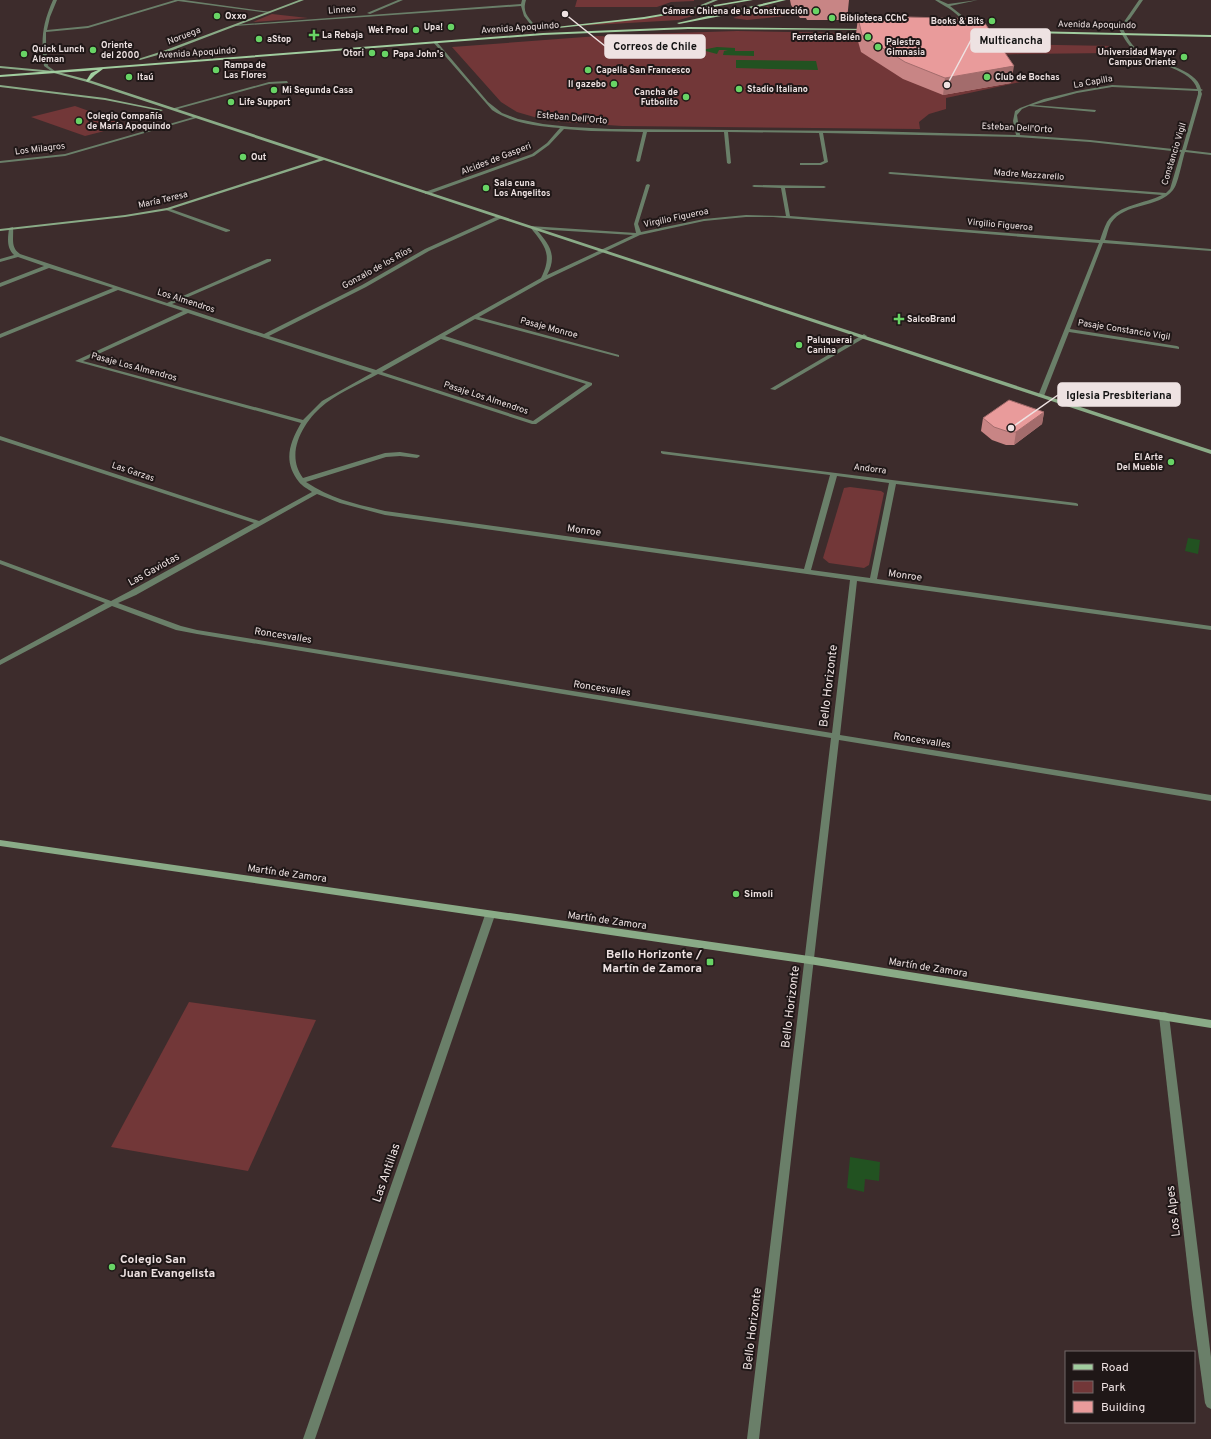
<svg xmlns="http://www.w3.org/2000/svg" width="1211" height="1439" font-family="Overpass,sans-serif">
<rect width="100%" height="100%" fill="#3d2c2c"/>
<!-- green -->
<g fill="#723738">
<path d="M 577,0 L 694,0 L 694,1 L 671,2 L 657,7 L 575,7 Z"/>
<path d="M 768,6 L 772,11 L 786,16 L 747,20 L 733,18 Z"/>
<path d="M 716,7 L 724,7 L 679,20 L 577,26 L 672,15 Z"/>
<path d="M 272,14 L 308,18 L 253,22 Z"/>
<path d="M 737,31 L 846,33 L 861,42 L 981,37 L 1004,37 L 1009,44 L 1113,46 L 1106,47 L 1111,53 L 1020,54 L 952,57 L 1030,80 L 946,98 L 946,109 L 929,114 L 919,122 L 920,129 L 622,126 L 563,122 L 541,119 L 517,112 L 501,102 L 452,47 L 598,36 L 623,37 L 645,34 Z"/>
<path d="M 75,106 L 128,125 L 85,136 L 31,117 Z"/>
<path d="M 850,487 L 881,491 L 884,493 L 869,565 L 864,568 L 829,563 L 823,558 L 844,488 Z"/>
<path d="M 189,1002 L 316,1020 L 248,1171 L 111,1147 Z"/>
</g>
<!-- water -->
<g fill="#225221">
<path d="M 717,47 L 735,48 L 735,51 L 754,51 L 754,56 L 723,55 L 724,51 L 728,50 L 719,50 L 717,54 L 702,50 Z"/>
<path d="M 736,60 L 816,61 L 818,70 L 736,68 Z"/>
<path d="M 1188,538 L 1200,540 L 1198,554 L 1185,551 Z"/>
<path d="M 850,1157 L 880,1162 L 879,1181 L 865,1179 L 864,1192 L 847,1188 Z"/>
</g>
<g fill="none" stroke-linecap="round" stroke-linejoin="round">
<!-- street -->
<g fill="#6a7f69" fill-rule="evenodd">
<path d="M 53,0 L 57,0 L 50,17 L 47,30 L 88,26 L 175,0 L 184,0 L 271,12 L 269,13 L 178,1 L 88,28 L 46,32 L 46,47 L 48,66 L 55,71 L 54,73 L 44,66 C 41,39 42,25 53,0 Z"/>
<path d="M 398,0 L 403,0 L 370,14 L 367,13 Z"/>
<path d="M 522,0 L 526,0 C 521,16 532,18 537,30 L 535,30 L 524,16 L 521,6 L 235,26 L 233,25 L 521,4 Z"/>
<path d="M 935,0 L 939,0 L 948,4 L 978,0 L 950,6 L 964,17 L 969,27 L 967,27 C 959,13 948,8 935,0 Z"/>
<path d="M 1139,0 L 1143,0 L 1123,29 C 1127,37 1132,46 1139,51 C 1155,63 1197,68 1201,89 L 1203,90 L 1201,91 L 1202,94 L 1186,150 L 1211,153 L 1211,155 L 1185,152 C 1182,161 1178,185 1173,190 C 1158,209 1125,202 1111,223 C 1108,228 1107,235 1105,240 L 1211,249 L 1211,251 L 1103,243 L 1070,329 L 1177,346 L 1179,347 L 1179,349 L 1069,332 L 1044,396 L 1039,397 L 1038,396 L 1099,243 L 773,217 L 746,217 L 704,221 L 640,235 L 545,280 L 479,317 L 619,355 L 619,357 L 475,319 L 445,336 L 592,383 L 592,385 L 536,424 L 532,424 L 378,374 C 361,383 341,392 326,403 C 304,420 284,453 303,478 L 385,453 L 400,452 L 419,455 L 420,456 L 417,458 L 400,456 L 386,457 L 306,482 C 331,499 356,504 385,511 L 804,569 L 830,475 L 663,454 L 661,453 L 661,451 L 1076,503 L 1078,504 L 1078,506 L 896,484 L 877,579 L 1211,626 L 1211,630 L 857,581 L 840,735 L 1211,795 L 1211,801 L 839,740 L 759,1439 L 747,1439 L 831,738 L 197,634 L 176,630 L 112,606 L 0,665 L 0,660 L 105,603 L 0,564 L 0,560 L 111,601 L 130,591 L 254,523 L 0,440 L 0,436 L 259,521 L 312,492 C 308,489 302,486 299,482 C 283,462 289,444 301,423 L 75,361 L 183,311 L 118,290 L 0,338 L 0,334 L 113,288 L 49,268 L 0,287 L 0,283 L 44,266 L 18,257 L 0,262 L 0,259 L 14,255 C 6,247 8,238 9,228 L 13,227 C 14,238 10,247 20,254 L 167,303 L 267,259 L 271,259 L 271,261 L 172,304 L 264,334 L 362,285 L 425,249 L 498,216 L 502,216 L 502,218 L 429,251 L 366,287 L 269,336 L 376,370 L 541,278 C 553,254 545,246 530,227 L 530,226 L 636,233 L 634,224 L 646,185 L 648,184 L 650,185 L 638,224 L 641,232 L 704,219 L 746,215 L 786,216 L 781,188 L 754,187 L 752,186 L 754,185 L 824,186 L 826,187 L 824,188 L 785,188 L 790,216 L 1100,240 C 1102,234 1104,228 1107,222 C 1119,204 1145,204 1162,195 L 890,174 L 888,173 L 890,172 L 1166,193 L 1170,189 L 1181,152 L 1090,142 L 1017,137 L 823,133 L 828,162 L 821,165 L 800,165 L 800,163 L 820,163 L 824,161 L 819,133 L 728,132 L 731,163 L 729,164 L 727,163 L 724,132 L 647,132 L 640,161 L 638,162 L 636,161 L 643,132 L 591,131 L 564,129 L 549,145 L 534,156 L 429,194 L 425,194 L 425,192 L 532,154 L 547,143 L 560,128 C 536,126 512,123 492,110 L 433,42 L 436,41 L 488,102 L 502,113 L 518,119 L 543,124 L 571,127 L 611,129 L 865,131 L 1016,135 L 1013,121 L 1015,111 L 1020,108 L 1044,99 L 1077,91 L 1112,85 L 1197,89 C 1193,70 1153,63 1138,53 C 1129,48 1124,38 1119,29 ZM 1112,87 L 1198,91 L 1198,94 L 1182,150 L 1090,140 L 1020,135 L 1017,115 L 1022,109 L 1029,106 L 1095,112 L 1096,110 L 1033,105 L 1077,93 ZM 536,229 L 633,235 L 547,275 C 558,255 549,244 536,229 ZM 188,313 L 372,373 L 322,401 L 303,420 L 83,361 ZM 441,339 L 586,384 L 533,421 L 382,372 ZM 837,476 L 889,483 L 870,578 L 811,570 ZM 317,494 L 340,503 L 385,515 L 850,580 L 832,733 L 197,630 L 181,626 L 118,603 L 136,595 Z"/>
<path d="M 287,81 L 288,83 L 269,84 L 174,110 L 171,109 L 269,82 Z"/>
<path d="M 197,116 L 200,117 L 65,156 L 0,163 L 0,161 L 65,154 Z"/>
<path d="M 168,208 L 230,230 L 230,231 L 226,232 L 166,210 L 166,208 Z"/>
<path d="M 864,334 L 867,336 L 866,337 L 775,390 L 770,389 Z"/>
<path d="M 490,912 L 493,913 L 495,915 L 315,1439 L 303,1439 L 485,915 L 487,913 Z"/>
<path d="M 1164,1012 L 1168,1013 L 1169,1016 L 1211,1357 L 1211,1409 L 1207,1407 L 1205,1403 L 1192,1307 L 1159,1016 L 1160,1013 Z"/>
</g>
<!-- secondary -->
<g fill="#8aab87" fill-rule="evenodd">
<path d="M 299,0 L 304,0 L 165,53 L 140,60 L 138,59 L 163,51 Z"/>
<path d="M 713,0 L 718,0 L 689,12 L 686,11 Z"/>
<path d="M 0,66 L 54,71 L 89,80 L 1211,450 L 1211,454 L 324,160 L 168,210 L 125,217 L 0,231 L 0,229 L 125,215 L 167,208 L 319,159 L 87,82 L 54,73 L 0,68 Z"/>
<path d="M 0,85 L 105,98 L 163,110 L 161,111 L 105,100 L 0,87 Z"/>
<path d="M 0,840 L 809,956 L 1211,1020 L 1211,1028 L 809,964 L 0,846 Z"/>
</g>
<!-- primary -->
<g fill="#a1cd9f" fill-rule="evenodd">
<path d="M 744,0 L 753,0 L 644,19 L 549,29 L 547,28 L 644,17 Z"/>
<path d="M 779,0 L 786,0 L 721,16 L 679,24 L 677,23 Z"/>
<path d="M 688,27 L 872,29 L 870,30 L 688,29 L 543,35 L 103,69 L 95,75 L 88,82 L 86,81 L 91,73 L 98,70 L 0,77 L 0,75 L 543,33 Z"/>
<path d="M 977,30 L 1211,35 L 1211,37 L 978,32 Z"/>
</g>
</g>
<!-- wall -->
<g fill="#c88585">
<path d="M 790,0 L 849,0 L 847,20 L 807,20 L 806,18 L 800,18 L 791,5 Z"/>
<path d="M 858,18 L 1011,83 L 943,95 L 903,79 L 861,52 L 856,34 Z"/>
<path d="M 1044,412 L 1042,424 L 1014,445 L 1006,445 L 992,440 L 981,431 L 983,418 Z"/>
</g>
<!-- shaded-wall -->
<g fill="#a36c6c">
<path d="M 1014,66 L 1011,83 L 943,95 L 945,78 Z"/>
<path d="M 1044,412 L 1042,424 L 1014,445 L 1016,432 Z"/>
</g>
<!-- building -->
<g fill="#e99b9b" stroke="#a36c6c">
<path d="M 907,17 L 982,19 L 1014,66 L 945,78 L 905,62 L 862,35 L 858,18 L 898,19 Z"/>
<path d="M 1009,400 L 1044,412 L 1016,432 L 1009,432 L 994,427 L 983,418 Z"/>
</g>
<!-- markers -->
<g fill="#68d465" stroke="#1f1717" stroke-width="1.5">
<circle cx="816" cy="11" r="4"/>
<circle cx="217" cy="16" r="4"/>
<circle cx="832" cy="18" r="4"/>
<circle cx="992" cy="21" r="4"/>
<circle cx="451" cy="27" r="4"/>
<circle cx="416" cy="30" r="4"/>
<path d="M312 29h4v4h4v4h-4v4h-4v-4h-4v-4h4z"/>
<circle cx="868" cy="37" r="4"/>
<circle cx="259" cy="39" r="4"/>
<circle cx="878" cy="47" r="4"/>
<circle cx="93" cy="50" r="4"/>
<circle cx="372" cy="53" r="4"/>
<circle cx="24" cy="54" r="4"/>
<circle cx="385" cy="54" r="4"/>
<circle cx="1184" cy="57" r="4"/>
<circle cx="216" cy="70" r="4"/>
<circle cx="588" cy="70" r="4"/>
<circle cx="129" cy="77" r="4"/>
<circle cx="987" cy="77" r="4"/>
<circle cx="614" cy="84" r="4"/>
<circle cx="739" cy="89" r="4"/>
<circle cx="274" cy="90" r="4"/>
<circle cx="686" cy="97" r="4"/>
<circle cx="231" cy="102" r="4"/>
<circle cx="79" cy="121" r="4"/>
<circle cx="243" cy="157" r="4"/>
<circle cx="486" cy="188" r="4"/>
<path d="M897 313h4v4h4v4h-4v4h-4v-4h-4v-4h4z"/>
<circle cx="799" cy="345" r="4"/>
<circle cx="1171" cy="462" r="4"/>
<circle cx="736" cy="894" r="4"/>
<rect x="706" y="958" width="8" height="8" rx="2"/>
<circle cx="112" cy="1267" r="4"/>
</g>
<g text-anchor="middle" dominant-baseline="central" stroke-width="4" stroke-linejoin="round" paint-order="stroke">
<!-- far-street labels -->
<g font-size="9" fill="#eee2e2" stroke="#1f1717">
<text transform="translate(342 10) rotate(-4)">Linneo</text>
<text transform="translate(1097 25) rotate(1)">Avenida Apoquindo</text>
<text transform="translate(520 28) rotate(-4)">Avenida Apoquindo</text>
<text transform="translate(184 36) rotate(-21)">Noruega</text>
<text transform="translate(197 53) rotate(-4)">Avenida Apoquindo</text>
<text transform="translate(1093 82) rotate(-10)">La Capilla</text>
<text transform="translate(572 118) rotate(5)">Esteban Dell'Orto</text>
<text transform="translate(1017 128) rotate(3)">Esteban Dell'Orto</text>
<text transform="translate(40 149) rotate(-7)">Los Milagros</text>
<text transform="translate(1174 154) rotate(-73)">Constancio Vigil</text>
<text transform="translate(496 159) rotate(-21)">Alcides de Gasperi</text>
<text transform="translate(1029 175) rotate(4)">Madre Mazzarello</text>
<text transform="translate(163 200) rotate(-13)">María Teresa</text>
<text transform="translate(676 218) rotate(-12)">Virgilio Figueroa</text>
<text transform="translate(1000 225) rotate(5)">Virgilio Figueroa</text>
<text transform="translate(377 268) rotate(-29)">Gonzalo de los Ríos</text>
<text transform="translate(186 301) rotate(18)">Los Almendros</text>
<text transform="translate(549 328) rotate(15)">Pasaje Monroe</text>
<text transform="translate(1124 330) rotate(9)">Pasaje Constancio Vigil</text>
<text transform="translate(134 367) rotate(15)">Pasaje Los Almendros</text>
<text transform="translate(486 398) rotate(18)">Pasaje Los Almendros</text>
<text transform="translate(870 469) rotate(7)">Andorra</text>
<text transform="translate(133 472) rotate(18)">Las Garzas</text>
</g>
<!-- far-poi labels -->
<g font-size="9" font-weight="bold" fill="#eee2e2" stroke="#1f1717" text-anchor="start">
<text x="808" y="11" text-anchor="end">Cámara Chilena de la Construcción</text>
<text x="225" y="16">Oxxo</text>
<text x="840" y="18">Biblioteca CChC</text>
<text x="984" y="21" text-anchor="end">Books &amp; Bits</text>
<text x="443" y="27" text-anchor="end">Upa!</text>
<text x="408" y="30" text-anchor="end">Wet Prool</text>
<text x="322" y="35">La Rebaja</text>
<text x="860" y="37" text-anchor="end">Ferreteria Belén</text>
<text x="267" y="39">aStop</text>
<text x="886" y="42">Palestra<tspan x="886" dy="10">Gimnasia</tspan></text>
<text x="101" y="45">Oriente<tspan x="101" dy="10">del 2000</tspan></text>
<text x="32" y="49">Quick Lunch<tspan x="32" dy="10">Aleman</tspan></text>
<text x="1176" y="52" text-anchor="end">Universidad Mayor<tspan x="1176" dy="10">Campus Oriente</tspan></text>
<text x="364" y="53" text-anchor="end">Otori</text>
<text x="393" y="54">Papa John's</text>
<text x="224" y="65">Rampa de<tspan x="224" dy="10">Las Flores</tspan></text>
<text x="596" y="70">Capella San Francesco</text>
<text x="137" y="77">Itaú</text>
<text x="995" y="77">Club de Bochas</text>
<text x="606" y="84" text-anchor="end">Il gazebo</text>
<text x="747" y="89">Stadio Italiano</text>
<text x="282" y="90">Mi Segunda Casa</text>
<text x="678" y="92" text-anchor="end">Cancha de<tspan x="678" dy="10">Futbolito</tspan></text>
<text x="239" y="102">Life Support</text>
<text x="87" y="116">Colegio Compañía<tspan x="87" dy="10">de María Apoquindo</tspan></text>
<text x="251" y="157">Out</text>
<text x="494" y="183">Sala cuna<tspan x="494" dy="10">Los Angelitos</tspan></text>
<text x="907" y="319">SalcoBrand</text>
<text x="807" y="340">Paluquerai<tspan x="807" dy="10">Canina</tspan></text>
<text x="1163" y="457" text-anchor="end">El Arte<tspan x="1163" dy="10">Del Mueble</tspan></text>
</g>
<!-- street labels -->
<g font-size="10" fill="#eee2e2" stroke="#1f1717">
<text transform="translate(584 531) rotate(8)">Monroe</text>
<text transform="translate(154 570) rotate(-29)">Las Gaviotas</text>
<text transform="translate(905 576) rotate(8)">Monroe</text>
<text transform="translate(283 636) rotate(9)">Roncesvalles</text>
<text transform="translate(602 689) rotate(9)">Roncesvalles</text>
<text transform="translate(922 741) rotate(9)">Roncesvalles</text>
<text transform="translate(287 874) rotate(8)">Martín de Zamora</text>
<text transform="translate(607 921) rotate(8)">Martín de Zamora</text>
<text transform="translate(928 968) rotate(9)">Martín de Zamora</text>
</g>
<!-- poi labels -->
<g font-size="10" font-weight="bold" fill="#eee2e2" stroke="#1f1717" text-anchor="start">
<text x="744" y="894">Simoli</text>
</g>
<!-- near-street labels -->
<g font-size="12" fill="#eee2e2" stroke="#1f1717">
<text transform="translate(829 686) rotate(-83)">Bello Horizonte</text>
<text transform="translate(791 1007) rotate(-83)">Bello Horizonte</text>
<text transform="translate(387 1173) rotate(-71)">Las Antillas</text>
<text transform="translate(1174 1211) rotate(-97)">Los Alpes</text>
<text transform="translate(753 1329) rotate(-83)">Bello Horizonte</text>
</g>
<!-- near-poi labels -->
<g font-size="12" font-weight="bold" fill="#eee2e2" stroke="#1f1717" text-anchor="end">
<text x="702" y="955">Bello Horizonte /<tspan x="702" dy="14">Martín de Zamora</tspan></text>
<text x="120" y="1260" text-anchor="start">Colegio San<tspan x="120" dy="14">Juan Evangelista</tspan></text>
</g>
</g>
<!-- callouts -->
<path fill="none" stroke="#eee2e2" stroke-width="1.5" d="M947 85L971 40M565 14L605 46M1011 428L1058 395"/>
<g fill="#eee2e2" stroke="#1f1717" stroke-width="1.5">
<circle cx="947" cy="85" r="4"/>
<circle cx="565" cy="14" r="4"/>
<circle cx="1011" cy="428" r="4"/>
</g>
<g fill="#eee2e2" stroke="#eee2e2" stroke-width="1.5">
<rect x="971" y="29" width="79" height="23" rx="4"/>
<rect x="605" y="35" width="100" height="23" rx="4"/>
<rect x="1058" y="383" width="122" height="23" rx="4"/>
</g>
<g font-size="11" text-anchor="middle" font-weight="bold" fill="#111">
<text x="1011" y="44">Multicancha</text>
<text x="655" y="50">Correos de Chile</text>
<text x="1119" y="399">Iglesia Presbiteriana</text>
</g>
<!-- legend -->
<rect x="1065" y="1351" width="130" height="72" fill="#1f1717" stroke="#726868"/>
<rect x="1073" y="1364" width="20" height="6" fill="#a1cd9f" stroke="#726868"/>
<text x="1101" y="1371" font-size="12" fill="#eee2e2">Road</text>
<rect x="1073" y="1381" width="20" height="12" fill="#723738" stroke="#726868"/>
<text x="1101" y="1391" font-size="12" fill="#eee2e2">Park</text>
<rect x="1073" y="1401" width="20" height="12" fill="#e99b9b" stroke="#726868"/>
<text x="1101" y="1411" font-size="12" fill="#eee2e2">Building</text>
</svg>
